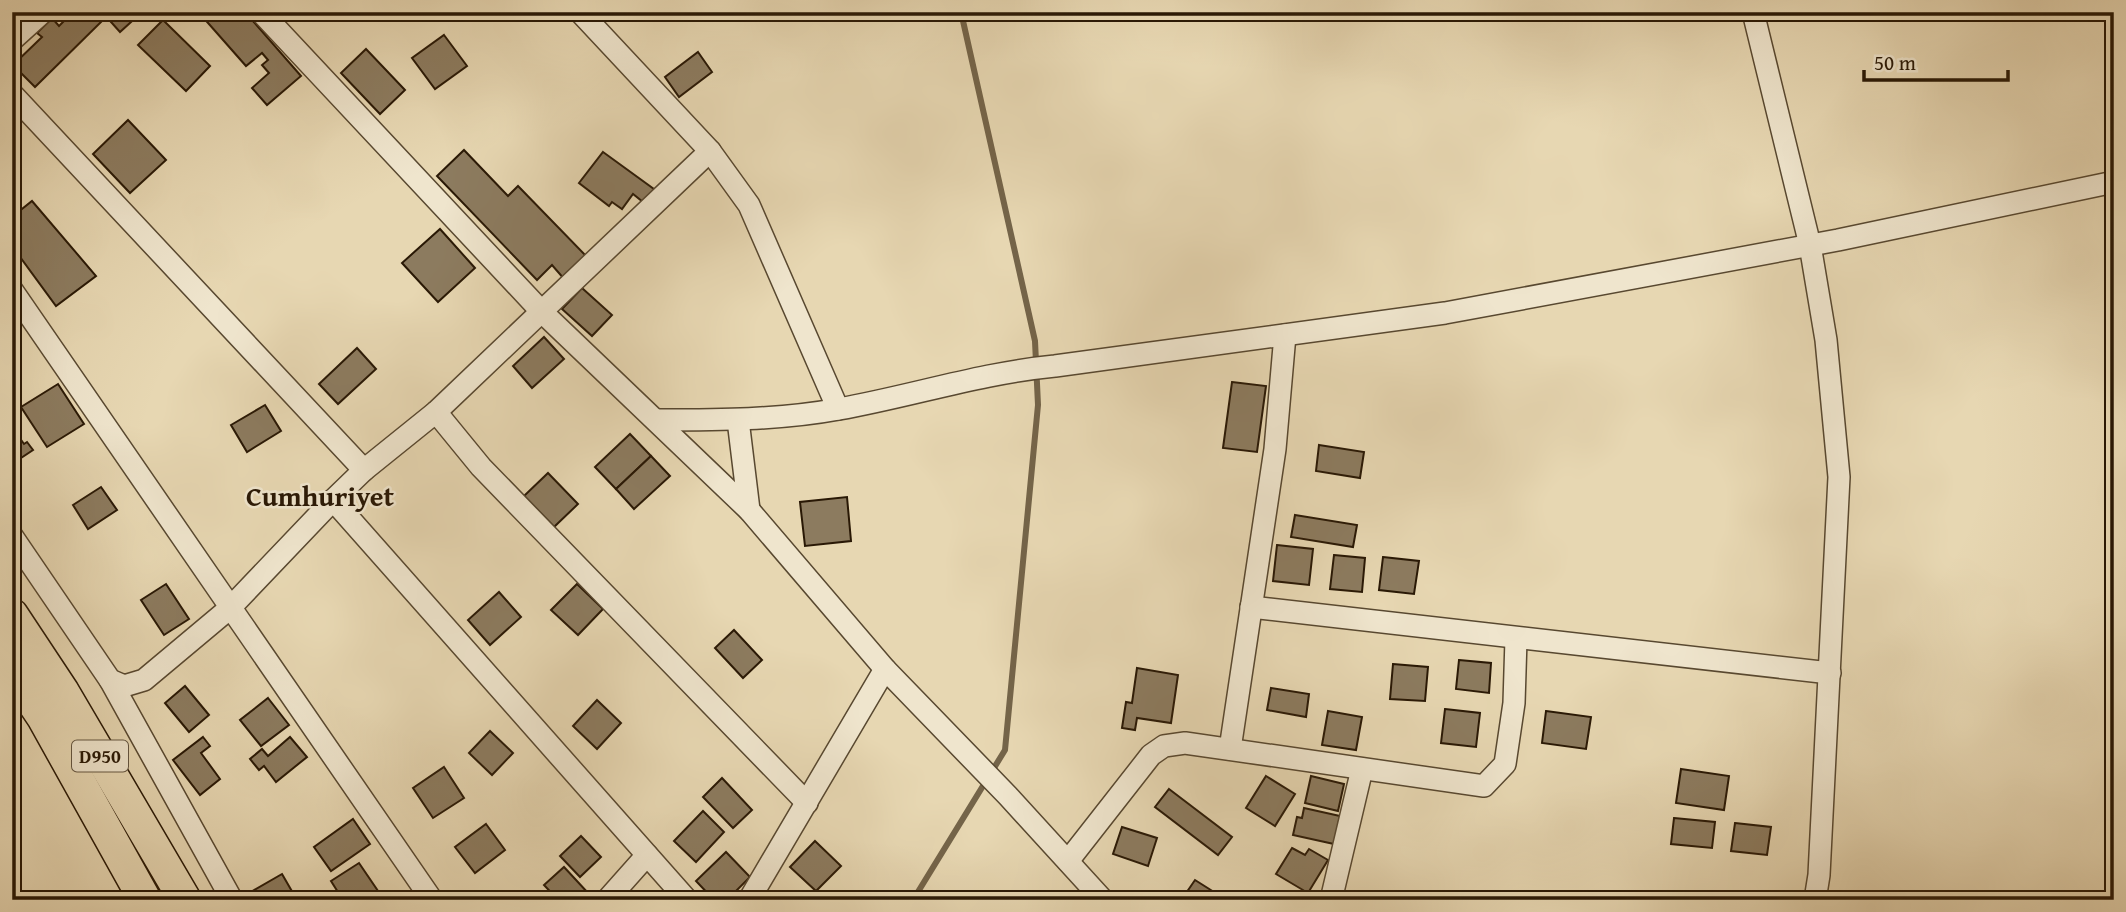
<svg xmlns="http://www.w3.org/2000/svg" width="2126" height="912" font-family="'Gentium Book Plus',serif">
<rect width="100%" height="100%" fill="#e7d7b2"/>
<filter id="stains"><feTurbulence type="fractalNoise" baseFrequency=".00286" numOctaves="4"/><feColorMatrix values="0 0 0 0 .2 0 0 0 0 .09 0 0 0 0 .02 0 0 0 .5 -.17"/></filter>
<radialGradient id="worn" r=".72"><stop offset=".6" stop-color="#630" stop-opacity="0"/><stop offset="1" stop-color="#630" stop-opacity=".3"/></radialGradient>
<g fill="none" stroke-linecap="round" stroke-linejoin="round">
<!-- stream -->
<path stroke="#746449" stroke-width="6" d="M 913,900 L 1005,750 L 1038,405 L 1035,341 L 961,12"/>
</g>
<!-- building -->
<g fill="#8c7b5f" stroke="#291805" stroke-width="2">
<path d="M 73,12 L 93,12 L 102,21 L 35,87 L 13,65 L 42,37 L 37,33 L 52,18 L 59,26 Z"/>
<path d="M 102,12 L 142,12 L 120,32 Z"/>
<path d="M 204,12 L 245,12 L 301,76 L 267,105 L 252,88 L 269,73 L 262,65 L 268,60 L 262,53 L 246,66 L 201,15 Z"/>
<path d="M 163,20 L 210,66 L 186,91 L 138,45 Z"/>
<path d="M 444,35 L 467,66 L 435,89 L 412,58 Z"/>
<path d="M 366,49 L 405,90 L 380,114 L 341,73 Z"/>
<path d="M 698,52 L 712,72 L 679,97 L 665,77 Z"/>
<path d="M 128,120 L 166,160 L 130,193 L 93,154 Z"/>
<path d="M 464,150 L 508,196 L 518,186 L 588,258 L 565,280 L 552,265 L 537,280 L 437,176 Z"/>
<path d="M 603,152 L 658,192 L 648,206 L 633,194 L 622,209 L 612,202 L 609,206 L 579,183 Z"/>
<path d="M 32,201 L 96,276 L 56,306 L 12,246 L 12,217 Z"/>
<path d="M 440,229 L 475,268 L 438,302 L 402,263 Z"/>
<path d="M 582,288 L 612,315 L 592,336 L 562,309 Z"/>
<path d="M 544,337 L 564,359 L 532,388 L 513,366 Z"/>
<path d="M 357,348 L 376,369 L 338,404 L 319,384 Z"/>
<path d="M 1232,382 L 1266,386 L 1257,452 L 1223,448 Z"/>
<path d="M 58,384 L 84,424 L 47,447 L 21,407 Z"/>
<path d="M 265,405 L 281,431 L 247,452 L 231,425 Z"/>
<path d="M 12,427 L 24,444 L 27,442 L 33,450 L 12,464 Z"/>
<path d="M 630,434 L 651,456 L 616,489 L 595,467 Z"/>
<path d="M 1319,445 L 1364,452 L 1360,478 L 1316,471 Z"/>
<path d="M 651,456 L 670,476 L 634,509 L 616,489 Z"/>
<path d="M 548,473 L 578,504 L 554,527 L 524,496 Z"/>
<path d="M 101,487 L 117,510 L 88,529 L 73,505 Z"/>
<path d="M 847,497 L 851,541 L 805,546 L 800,502 Z"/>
<path d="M 1295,515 L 1357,525 L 1353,547 L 1291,537 Z"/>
<path d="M 1277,545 L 1313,549 L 1309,585 L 1273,581 Z"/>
<path d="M 1334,555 L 1365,558 L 1362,592 L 1330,589 Z"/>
<path d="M 1383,557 L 1419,561 L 1414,594 L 1379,590 Z"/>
<path d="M 166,584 L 189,619 L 164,635 L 141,600 Z"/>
<path d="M 577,584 L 603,609 L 578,635 L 551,610 Z"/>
<path d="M 499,592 L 521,617 L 490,645 L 468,620 Z"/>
<path d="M 734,630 L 762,660 L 743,678 L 715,648 Z"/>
<path d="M 1459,660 L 1491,663 L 1489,693 L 1456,689 Z"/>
<path d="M 1393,664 L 1428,667 L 1425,701 L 1390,699 Z"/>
<path d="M 1137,668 L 1178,675 L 1171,723 L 1137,718 L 1135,730 L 1122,728 L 1126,702 L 1132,703 Z"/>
<path d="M 185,686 L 209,715 L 189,732 L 165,703 Z"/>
<path d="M 1271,688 L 1309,694 L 1306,717 L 1267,710 Z"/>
<path d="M 268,698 L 289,725 L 261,746 L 240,720 Z"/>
<path d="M 597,700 L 621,723 L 597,749 L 573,726 Z"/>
<path d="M 1445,709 L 1480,713 L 1476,747 L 1441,743 Z"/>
<path d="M 1328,711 L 1362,717 L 1356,750 L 1322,745 Z"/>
<path d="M 1546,711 L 1591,717 L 1586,749 L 1542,743 Z"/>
<path d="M 490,731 L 513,753 L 492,775 L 469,753 Z"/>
<path d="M 203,737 L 210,746 L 201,753 L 220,779 L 200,795 L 173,760 Z"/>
<path d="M 290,737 L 307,757 L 276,782 L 264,766 L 259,770 L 250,759 L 262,749 L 268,756 Z"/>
<path d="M 444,767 L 464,798 L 433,818 L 413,788 Z"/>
<path d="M 1681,769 L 1729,776 L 1724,810 L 1676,803 Z"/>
<path d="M 1266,776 L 1295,794 L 1275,826 L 1246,808 Z"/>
<path d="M 1311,776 L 1344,784 L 1338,811 L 1305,803 Z"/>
<path d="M 722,778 L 752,810 L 733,828 L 703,797 Z"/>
<path d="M 1169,789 L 1232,837 L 1218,855 L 1155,807 Z"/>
<path d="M 1304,808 L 1340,816 L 1334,844 L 1293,835 L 1297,817 L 1302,818 Z"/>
<path d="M 703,811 L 724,832 L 696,862 L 674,841 Z"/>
<path d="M 1674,818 L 1715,822 L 1712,848 L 1671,844 Z"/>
<path d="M 353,819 L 370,844 L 331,871 L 314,847 Z"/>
<path d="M 1735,823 L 1771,827 L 1767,855 L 1731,851 Z"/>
<path d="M 486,824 L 505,850 L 475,873 L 455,847 Z"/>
<path d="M 1122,827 L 1157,838 L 1148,866 L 1113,854 Z"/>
<path d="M 581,836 L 601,857 L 580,877 L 560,856 Z"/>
<path d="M 815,841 L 841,866 L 816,891 L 790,867 Z"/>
<path d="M 1292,848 L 1305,855 L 1309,849 L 1328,860 L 1308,893 L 1276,874 Z"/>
<path d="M 726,852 L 750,877 L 727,900 L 714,900 L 696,881 Z"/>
<path d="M 359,863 L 378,891 L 364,900 L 343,900 L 331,881 Z"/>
<path d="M 564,867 L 589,894 L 583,900 L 558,900 L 544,885 Z"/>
<path d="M 282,874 L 297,900 L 253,900 L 249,893 Z"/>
<path d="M 1195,880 L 1225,899 L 1225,900 L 1182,899 Z"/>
</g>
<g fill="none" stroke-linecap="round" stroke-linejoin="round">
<defs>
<g id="minor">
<path d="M 261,12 L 541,311 L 749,510 L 885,669 L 1008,796 L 1103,900"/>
<path d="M 580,12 L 710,151 L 749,205 L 838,409"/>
<path d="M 1753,12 L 1810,245 L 1826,340 L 1839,477 L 1819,875 L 1815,900"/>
<path d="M 12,14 L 14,12"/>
<path d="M 12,40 L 43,12"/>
<path d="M 12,94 L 364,470"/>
<path d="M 12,290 L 432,900"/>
<path d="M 436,412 L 481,467 L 807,803"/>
<path d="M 658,420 C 718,420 780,420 839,409 C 912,396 981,373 1055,366 L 1445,313 L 1838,240 L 2114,182"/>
<path d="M 738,420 L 749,510"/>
<path d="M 333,500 L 687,900"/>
<path d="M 12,536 L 110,680 L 124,686 L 144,680 L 230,608 L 333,500 L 364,470 L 436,412 L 710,151"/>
<path d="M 1251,607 L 1830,673"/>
<path d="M 110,680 L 232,900"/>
<path d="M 1230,749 L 1275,449 L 1285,335"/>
<path d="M 1068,861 L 1151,755 L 1164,746 L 1185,743 L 1484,786 L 1505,764 L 1514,703 L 1516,639"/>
<path d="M 607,900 L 647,855"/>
<path d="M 749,900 L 885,669"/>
<path d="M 1331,900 L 1362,769"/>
</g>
<g id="highway">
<path d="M 12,615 L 63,692 L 185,900"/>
<path d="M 12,671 L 43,717 L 145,900"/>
</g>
</defs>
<!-- minor casing -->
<use href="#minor" stroke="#584830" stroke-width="24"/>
<!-- highway casing -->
<use href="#highway" stroke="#291805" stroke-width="35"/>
<!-- minor -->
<use href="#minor" stroke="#efe5cd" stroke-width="21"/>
<!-- highway -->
<use href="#highway" stroke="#e7d7b2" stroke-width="32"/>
</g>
<g text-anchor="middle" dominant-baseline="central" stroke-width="5" stroke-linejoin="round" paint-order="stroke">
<!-- shield labels -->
<rect fill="#efe5cd" stroke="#645641" stroke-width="2" x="72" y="740.5" width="56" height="31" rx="5"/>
<g font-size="19" font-weight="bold" fill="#291805">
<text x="100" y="756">D950</text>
</g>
<!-- district labels -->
<g font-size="28" font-weight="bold" fill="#291805" stroke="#efe5cd">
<text x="320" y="495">Cumhuriyet</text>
</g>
</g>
<!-- margin -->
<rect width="2126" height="912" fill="none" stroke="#e7d7b2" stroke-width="42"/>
<rect x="14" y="14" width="2098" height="884" fill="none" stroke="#291805" stroke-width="3.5"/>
<rect x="21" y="21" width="2084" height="870" fill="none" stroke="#291805" stroke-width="2"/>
<!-- scale -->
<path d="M1864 70v10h144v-10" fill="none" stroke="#291805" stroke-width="3.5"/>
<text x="1874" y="70" font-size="21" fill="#291805" stroke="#efe5cd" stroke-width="5" paint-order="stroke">50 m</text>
<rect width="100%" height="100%" filter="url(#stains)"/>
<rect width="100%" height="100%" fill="url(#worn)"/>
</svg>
